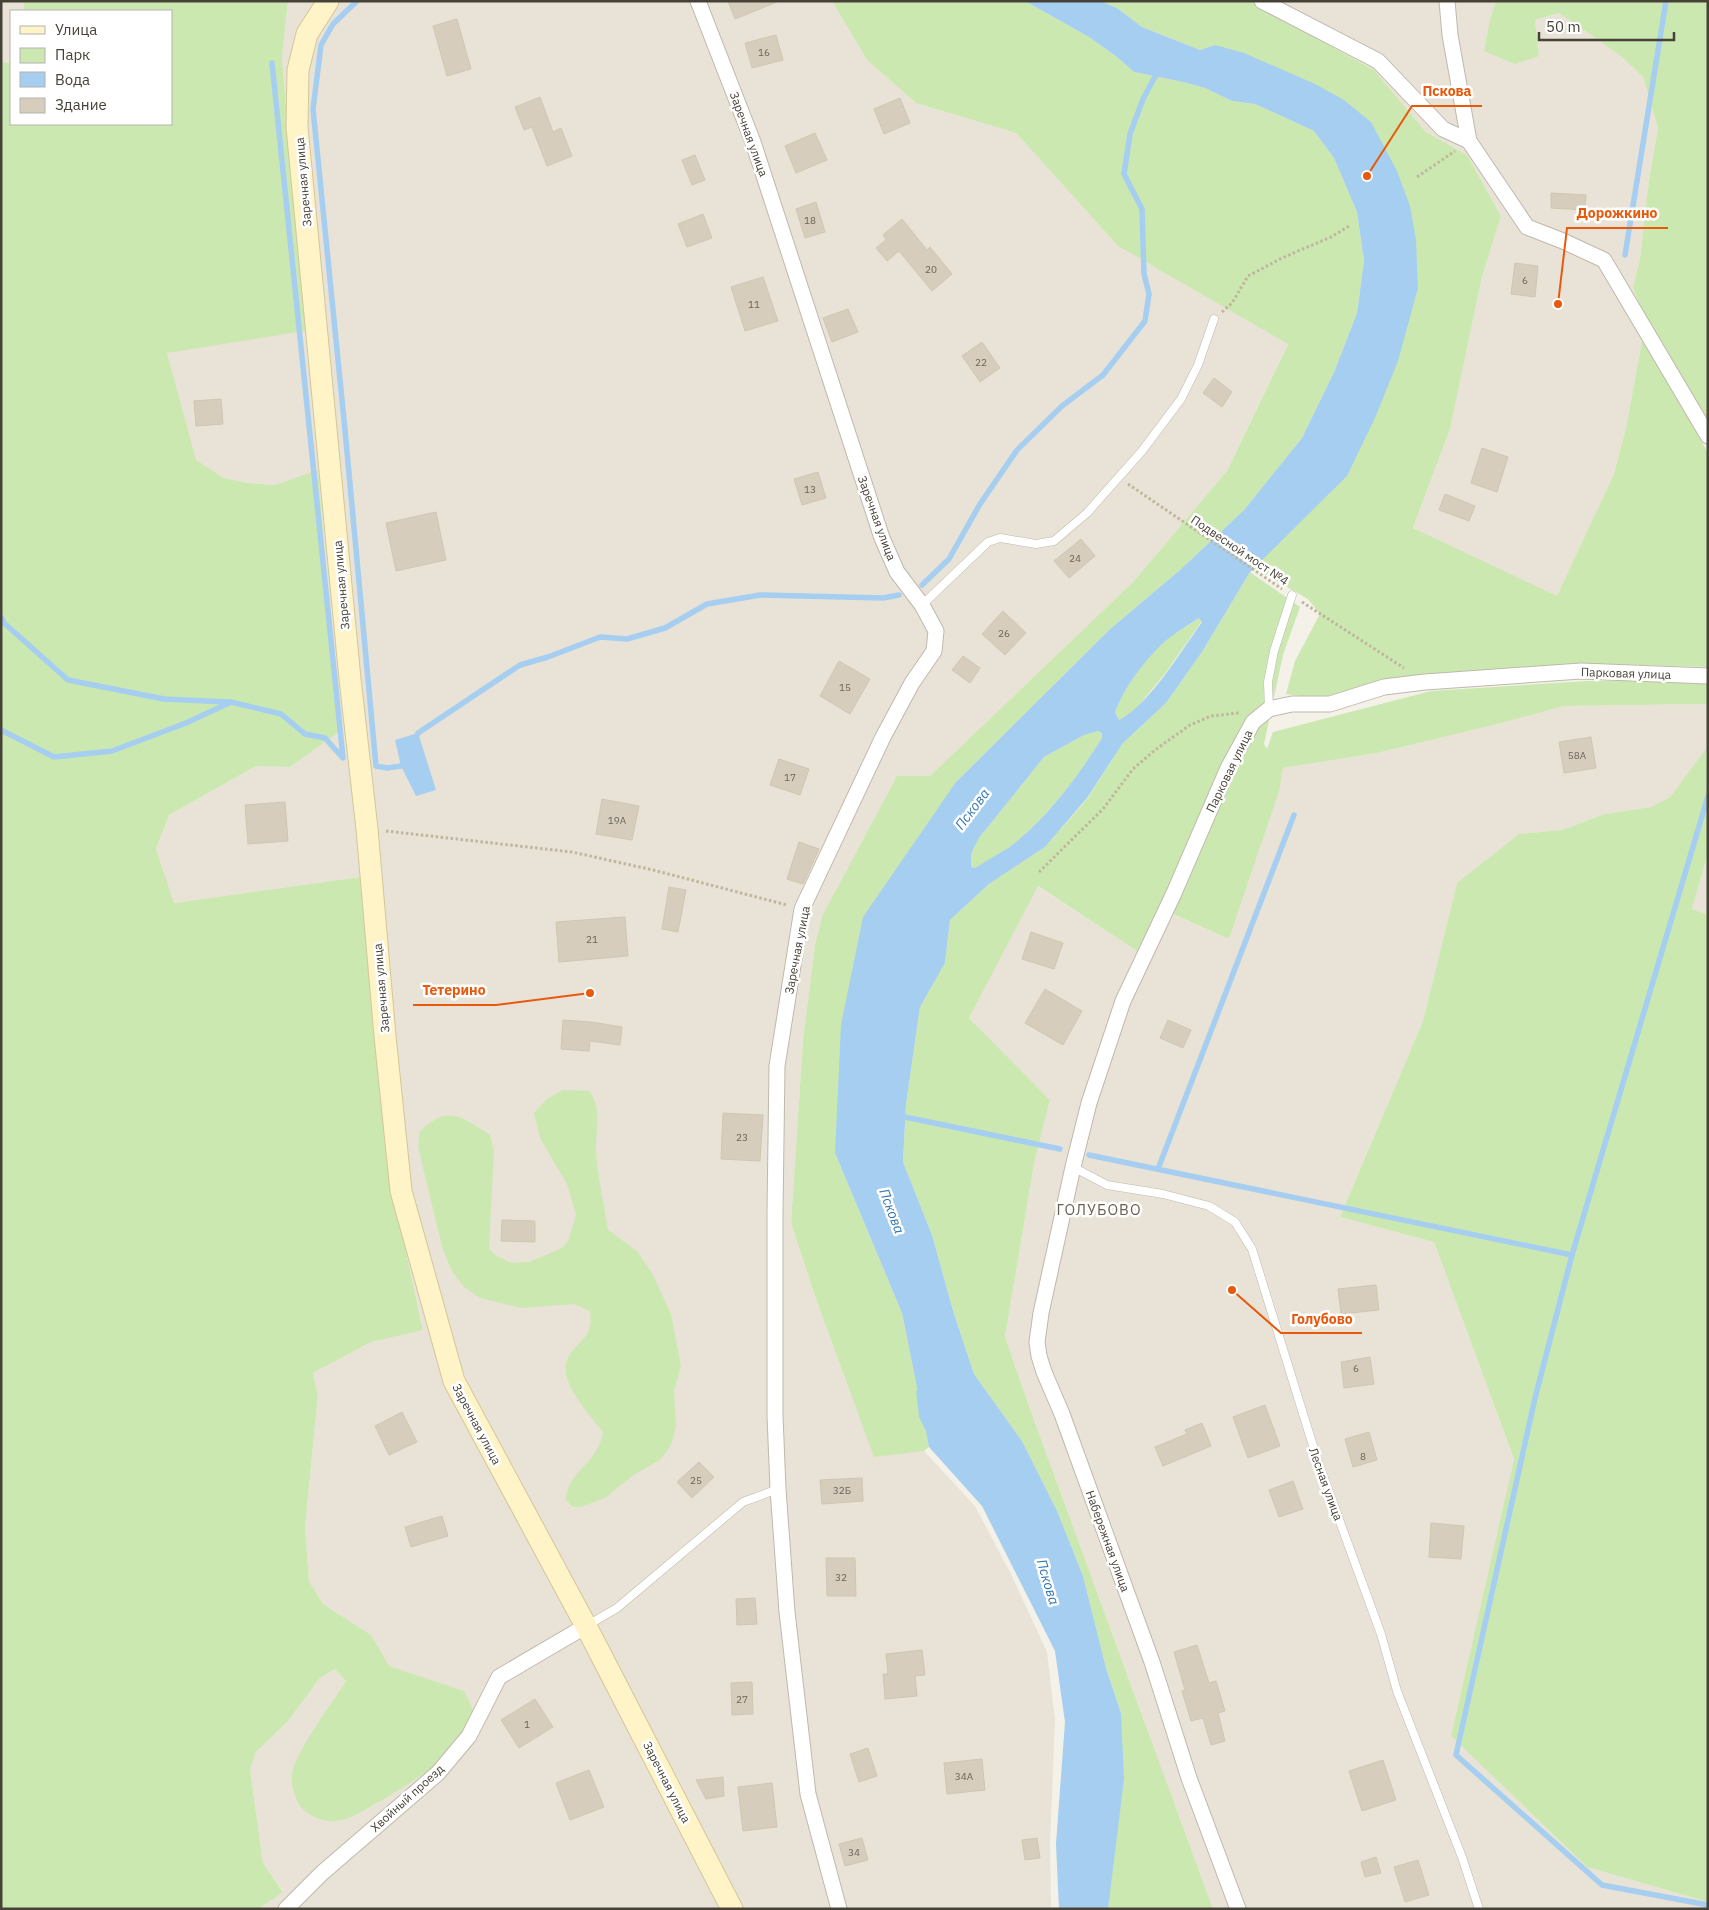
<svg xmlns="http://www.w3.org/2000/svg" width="1709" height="1910" font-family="'IBM Plex Sans',sans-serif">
<rect width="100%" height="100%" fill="#f4f1e8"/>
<!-- residential -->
<g fill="#e8e3d6">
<path d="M 1,1 L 24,1 L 23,11 L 11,11 L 11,63 L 1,62 Z"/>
<path d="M 288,1 L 832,1 L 867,60 L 916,103 L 1016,133 L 1118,246 L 1288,343 L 1227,471 L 1133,582 L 930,776 L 897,776 L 822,916 L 815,945 L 803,1040 L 791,1223 L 816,1299 L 874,1456 L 924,1451 L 975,1506 L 1010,1572 L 1047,1652 L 1055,1720 L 1050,1843 L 1051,1909 L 258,1909 L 283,1891 L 263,1863 L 250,1769 L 256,1752 L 288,1721 L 320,1678 L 335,1669 L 346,1681 L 299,1755 L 321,1820 L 339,1821 L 373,1806 L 404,1787 L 447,1755 L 463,1691 L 388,1666 L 371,1635 L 323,1604 L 309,1581 L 305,1527 L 318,1395 L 313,1373 L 371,1342 L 423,1329 L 390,1178 L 360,877 L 173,903 L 156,849 L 169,815 L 256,766 L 290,767 L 340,730 L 318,471 L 275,485 L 248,483 L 224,478 L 195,460 L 167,353 L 296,230 L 282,57 Z"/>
<path d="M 1276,1 L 1496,1 L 1490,19 L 1484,51 L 1539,56 L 1535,20 L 1559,13 L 1621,56 L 1643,77 L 1658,128 L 1649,180 L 1640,259 L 1633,288 L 1646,320 L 1626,428 L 1614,474 L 1557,597 L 1413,528 L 1450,429 L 1482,277 L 1501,216 L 1467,155 L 1426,132 L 1374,70 L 1272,13 Z"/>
<path d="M 1708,704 L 1708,751 L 1706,750 L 1670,797 L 1652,807 L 1605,814 L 1562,830 L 1519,834 L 1457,883 L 1423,1021 L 1340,1217 L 1434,1242 L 1514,1459 L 1451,1736 L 1587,1867 L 1708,1902 L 1708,1909 L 1213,1909 L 1034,1420 L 1005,1337 L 1034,1164 L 1050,1100 L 969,1018 L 1037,886 L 1146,957 L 1165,911 L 1229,939 L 1279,792 L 1283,768 L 1377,753 L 1498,724 L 1564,706 Z"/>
<path d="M 1708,853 L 1708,915 L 1692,909 Z"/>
</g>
<!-- green -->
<g fill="#cce8b1">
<path d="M 24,1 L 288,1 L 282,57 L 296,230 L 310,330 L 167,353 L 196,460 L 224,478 L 248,483 L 275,485 L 318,470 L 340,731 L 290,767 L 256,766 L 169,815 L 156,849 L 174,903 L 360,877 L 390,1178 L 423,1330 L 371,1342 L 313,1373 L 318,1395 L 305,1527 L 309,1581 L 323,1604 L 371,1635 L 389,1666 L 464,1691 L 475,1714 C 466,1727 458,1743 447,1755 C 433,1770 356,1820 337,1821 C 325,1822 315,1819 305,1811 C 295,1802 291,1787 292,1773 C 296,1751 333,1702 346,1681 L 335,1669 L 320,1678 L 288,1721 L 256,1752 L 250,1769 L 263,1863 L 283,1892 L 258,1909 L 1,1909 L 1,62 L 11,63 L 11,124 L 171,124 L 171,11 L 23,11 Z"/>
<path d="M 832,1 L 1025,1 L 1089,37 L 1117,57 L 1134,72 L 1183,82 L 1205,88 L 1232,101 L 1255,104 L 1314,131 L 1334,158 L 1357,212 L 1364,261 L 1357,313 L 1335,370 L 1302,438 L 1244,510 L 1180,570 L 1109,630 L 956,782 L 835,1153 L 902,1313 L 929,1447 L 924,1451 L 874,1457 L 816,1299 L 791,1223 L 803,1040 L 815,945 L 822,916 L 897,776 L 930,776 L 1133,582 L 1227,471 L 1288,344 L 1118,246 L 1016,133 L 916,103 L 867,60 Z"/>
<path d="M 1100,1 L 1276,1 L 1272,14 L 1374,70 L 1426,132 L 1467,155 L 1501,216 L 1482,277 L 1450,429 L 1413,528 L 1557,596 L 1614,474 L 1626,428 L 1643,336 L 1708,453 L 1708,667 L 1610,664 L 1411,679 L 1317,698 L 1286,694 L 1295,661 L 1320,614 L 1308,599 L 1254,568 L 1269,552 L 1410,206 L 1215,45 L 1200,50 L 1142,27 L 1117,8 Z"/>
<path d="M 1496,1 L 1708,1 L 1708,420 L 1646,320 L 1633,288 L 1640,259 L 1649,180 L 1658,128 L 1643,77 L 1621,56 L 1559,13 L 1535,20 L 1539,56 L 1515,64 L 1484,51 L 1490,19 Z"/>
<path d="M 1250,572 L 1300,607 L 1283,655 L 1264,744 L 1267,749 L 1273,732 L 1431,691 L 1587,681 L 1708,680 L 1708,704 L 1564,706 L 1498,724 L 1377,753 L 1283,768 L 1279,792 L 1229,939 L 1166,911 L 1146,957 L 1038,886 L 969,1018 L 1050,1100 L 1034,1164 L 1005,1337 L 1034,1420 L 1213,1909 L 1108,1909 L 1121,1713 L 1106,1668 L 1083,1576 L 1058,1513 L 1022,1441 L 974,1374 L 954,1314 L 932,1235 L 903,1162 L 906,1104 L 920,1007 L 945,963 L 950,920 L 989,884 L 1045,847 L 1087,799 L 1123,743 L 1166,703 L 1202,652 Z"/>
<path d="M 1199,618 L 1202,621 L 1164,675 L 1134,711 L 1119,720 L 1115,712 C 1124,688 1142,664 1160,645 C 1171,634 1187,627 1199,618 Z"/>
<path d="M 1098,731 L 1102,733 L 1102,738 C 1076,779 1047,819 1008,848 C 997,855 986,862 975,868 L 971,867 L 971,854 L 979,838 L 1044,757 L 1084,735 Z"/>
<path d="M 1706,749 L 1708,853 L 1692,909 L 1708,915 L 1708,1902 L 1587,1867 L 1451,1736 L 1514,1459 L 1434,1242 L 1340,1217 L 1423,1021 L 1457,883 L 1519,834 L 1562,830 L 1605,814 L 1651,807 L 1670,797 Z"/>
<path d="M 563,1090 L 589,1091 C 603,1109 595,1131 596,1152 C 598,1178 604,1204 608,1230 L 637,1251 L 652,1273 L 671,1314 L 681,1366 L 674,1391 L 676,1427 L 671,1445 L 661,1459 L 632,1476 L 605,1498 L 581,1507 L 573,1507 L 566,1500 C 567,1475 589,1467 598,1447 C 601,1442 602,1437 603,1432 C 591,1416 556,1380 568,1358 C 578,1339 594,1339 590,1311 L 574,1304 L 522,1308 L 480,1298 L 464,1287 L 453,1273 L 443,1250 L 418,1147 L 420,1131 C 449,1104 461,1117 490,1135 L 494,1152 L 489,1248 L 494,1254 L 511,1263 L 529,1262 L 562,1248 L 568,1241 L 576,1215 L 567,1184 L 540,1138 L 534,1113 L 547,1099 Z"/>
</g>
<!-- water -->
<g fill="#a5cef0" fill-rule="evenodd">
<path d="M 1025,1 L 1100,1 L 1117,8 L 1142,27 L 1200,50 L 1215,45 L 1244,53 L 1315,84 L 1344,100 L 1371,122 L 1397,171 L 1410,206 L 1416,240 L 1418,288 L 1398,361 L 1375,418 L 1347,476 L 1250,572 L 1202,652 L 1166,703 L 1123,743 L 1087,798 L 1045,847 L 989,884 L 950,920 L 945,963 L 920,1007 L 906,1104 L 903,1162 L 932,1235 L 954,1314 L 974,1374 L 1022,1441 L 1058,1513 L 1083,1576 L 1106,1668 L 1121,1713 L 1124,1779 L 1108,1909 L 1059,1909 L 1056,1844 L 1065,1722 L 1055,1651 L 982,1506 L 929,1447 L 902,1313 L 835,1153 L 841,1025 L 863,917 L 956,782 L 1109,630 L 1180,570 L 1244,510 L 1302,438 L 1335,370 L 1357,313 L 1364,261 L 1357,212 L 1334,158 L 1314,131 L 1255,104 L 1232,101 L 1205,88 L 1183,82 L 1134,72 L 1117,57 L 1089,37 ZM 1199,618 L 1202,622 C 1181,651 1150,704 1119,720 L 1115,712 C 1124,688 1142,664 1161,645 C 1171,635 1187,626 1199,618 ZM 1098,731 L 1102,733 L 1102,738 C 1076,779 1047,819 1008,848 C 997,855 986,861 975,868 L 971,867 L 971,854 L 979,838 L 1044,757 L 1084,735 Z"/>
<path d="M 418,733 L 436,790 L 416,796 L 401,766 L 395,740 Z"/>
</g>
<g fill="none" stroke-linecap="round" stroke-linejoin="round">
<!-- stream -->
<g stroke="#a5cef0" stroke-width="5.5">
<path d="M 357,1 L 333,24 L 321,45 L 313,109 L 345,430 L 376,766 L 387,768 L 401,766 L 405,760"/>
<path d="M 272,63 L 343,758"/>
<path d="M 1625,255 L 1666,1"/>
<path d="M 922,585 L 949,559 L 980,504 L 1017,450 L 1062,406 L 1103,375 L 1145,321 L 1149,294 L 1144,274 L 1142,209 L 1124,174 L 1130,134 L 1143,99 L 1158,71"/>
<path d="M 1,617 L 4,623 L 68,680 L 164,699 L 229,702"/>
<path d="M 1,730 L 54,757 L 112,751 L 186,723 L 231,702 L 281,714 L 305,734 L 325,738 L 342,757"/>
<path d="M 416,738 L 418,733 L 520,665 L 548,657 L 600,637 L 627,639 L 665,628 L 707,604 L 760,595 L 883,598 L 899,595"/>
<path d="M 900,1116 L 1060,1149"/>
<path d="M 1089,1155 L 1572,1255 L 1535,1398 L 1456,1755 L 1602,1885 L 1708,1905"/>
<path d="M 1158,1169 L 1294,815"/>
<path d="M 1572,1255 L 1708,796"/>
<path d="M 919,1392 L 922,1417 L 927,1427"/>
</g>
</g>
<!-- building -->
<g fill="#d6cdbd" stroke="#d0c6b1">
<path d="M 728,1 L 777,1 L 777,2 L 735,19 Z"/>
<path d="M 457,19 L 471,69 L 447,76 L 433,26 Z"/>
<path d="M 776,35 L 783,60 L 752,68 L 745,43 Z"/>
<path d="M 540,97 L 553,132 L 561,128 L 572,156 L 547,166 L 532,127 L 524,130 L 515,107 Z"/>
<path d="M 900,98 L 910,123 L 884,134 L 874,109 Z"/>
<path d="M 815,133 L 827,160 L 796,173 L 785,146 Z"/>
<path d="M 695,155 L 705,180 L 692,185 L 682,160 Z"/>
<path d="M 1551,193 L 1586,195 L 1585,210 L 1551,208 Z"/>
<path d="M 816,202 L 825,232 L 805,238 L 796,209 Z"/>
<path d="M 703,214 L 712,238 L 687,247 L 678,224 Z"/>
<path d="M 902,219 L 927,250 L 930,247 L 952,274 L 932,291 L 899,251 L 887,261 L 876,248 L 886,240 L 883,235 Z"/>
<path d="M 1515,263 L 1538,266 L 1535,297 L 1511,294 Z"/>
<path d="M 763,277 L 778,321 L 745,331 L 731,287 Z"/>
<path d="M 848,309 L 858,332 L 832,342 L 823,318 Z"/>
<path d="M 982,342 L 1000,368 L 980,382 L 962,356 Z"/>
<path d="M 1214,378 L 1232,392 L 1222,407 L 1203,393 Z"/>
<path d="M 221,399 L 223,424 L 196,426 L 194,401 Z"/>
<path d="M 1482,448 L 1508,457 L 1497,492 L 1471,483 Z"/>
<path d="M 818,472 L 826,498 L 802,505 L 794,479 Z"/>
<path d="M 1445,494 L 1475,506 L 1469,521 L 1439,510 Z"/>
<path d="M 436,512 L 446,560 L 396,571 L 386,523 Z"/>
<path d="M 1081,539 L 1095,556 L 1069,578 L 1054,561 Z"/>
<path d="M 1003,611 L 1026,633 L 1005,655 L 982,634 Z"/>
<path d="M 963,656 L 980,668 L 970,683 L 952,670 Z"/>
<path d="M 839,661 L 870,679 L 850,714 L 820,696 Z"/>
<path d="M 1591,737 L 1596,768 L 1564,773 L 1559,742 Z"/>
<path d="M 779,759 L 809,769 L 800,795 L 770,785 Z"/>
<path d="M 602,799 L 639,806 L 632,840 L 596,834 Z"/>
<path d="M 285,802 L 288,841 L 248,844 L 245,805 Z"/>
<path d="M 799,842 L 819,849 L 803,884 L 787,879 Z"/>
<path d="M 669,887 L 686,890 L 678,932 L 662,929 Z"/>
<path d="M 625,917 L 628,956 L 559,962 L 556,922 Z"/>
<path d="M 1031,932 L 1063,943 L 1054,969 L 1022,959 Z"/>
<path d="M 1045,989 L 1082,1011 L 1063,1045 L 1025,1023 Z"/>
<path d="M 563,1020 L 591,1022 L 622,1027 L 620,1045 L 590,1041 L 589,1051 L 561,1049 Z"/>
<path d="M 1168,1020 L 1191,1030 L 1183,1048 L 1160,1038 Z"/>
<path d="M 723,1113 L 763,1115 L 760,1161 L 721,1159 Z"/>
<path d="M 502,1220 L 535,1221 L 535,1242 L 501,1241 Z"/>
<path d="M 1376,1285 L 1379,1310 L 1341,1314 L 1338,1289 Z"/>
<path d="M 1370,1357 L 1374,1384 L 1344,1388 L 1341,1362 Z"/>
<path d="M 1265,1405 L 1280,1446 L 1248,1458 L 1233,1417 Z"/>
<path d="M 402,1412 L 417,1442 L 389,1455 L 375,1426 Z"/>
<path d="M 1202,1423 L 1211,1446 L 1163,1466 L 1155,1447 L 1187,1434 L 1185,1430 Z"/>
<path d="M 1369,1432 L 1377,1460 L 1353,1467 L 1345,1439 Z"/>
<path d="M 699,1462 L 714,1477 L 692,1498 L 677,1482 Z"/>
<path d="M 862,1478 L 863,1501 L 822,1504 L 820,1480 Z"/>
<path d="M 1293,1481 L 1303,1509 L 1279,1517 L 1269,1490 Z"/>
<path d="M 442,1516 L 448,1536 L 411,1547 L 405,1527 Z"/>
<path d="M 1431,1523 L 1464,1526 L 1461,1559 L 1429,1557 Z"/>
<path d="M 826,1558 L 855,1558 L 856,1596 L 827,1596 Z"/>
<path d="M 755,1598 L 757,1624 L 737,1625 L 736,1599 Z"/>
<path d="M 1197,1645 L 1209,1683 L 1216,1681 L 1225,1711 L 1218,1713 L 1225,1741 L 1211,1745 L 1203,1718 L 1191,1721 L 1182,1691 L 1185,1690 L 1174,1652 Z"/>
<path d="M 922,1650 L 925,1675 L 915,1676 L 917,1696 L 885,1699 L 883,1674 L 888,1674 L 886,1654 Z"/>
<path d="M 752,1682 L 753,1714 L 732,1715 L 731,1683 Z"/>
<path d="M 535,1699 L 553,1727 L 519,1748 L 501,1720 Z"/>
<path d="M 868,1748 L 877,1776 L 859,1782 L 850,1754 Z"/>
<path d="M 982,1759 L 985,1790 L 947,1794 L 944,1763 Z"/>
<path d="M 1383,1760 L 1396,1800 L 1362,1811 L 1349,1771 Z"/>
<path d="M 589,1770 L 604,1807 L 570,1820 L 556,1783 Z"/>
<path d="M 723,1777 L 724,1796 L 706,1799 L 696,1780 Z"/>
<path d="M 772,1783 L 777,1827 L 743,1831 L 738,1787 Z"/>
<path d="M 862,1838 L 868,1860 L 845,1866 L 839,1844 Z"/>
<path d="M 1037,1838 L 1040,1858 L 1025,1860 L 1022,1840 Z"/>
<path d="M 1376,1857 L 1381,1873 L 1365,1877 L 1361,1862 Z"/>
<path d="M 1418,1860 L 1429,1895 L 1405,1902 L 1394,1867 Z"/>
</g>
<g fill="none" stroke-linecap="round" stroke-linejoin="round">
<defs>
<g id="lane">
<path d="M 922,605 L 988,542 L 1000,538 L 1036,544 L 1054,541 L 1087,513 L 1142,451 L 1181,399 L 1198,365 L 1214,319"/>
<path d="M 1269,709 L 1268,682 L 1274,651 L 1292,595"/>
<path d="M 1073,1167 L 1107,1185 L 1163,1194 L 1209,1206 L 1235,1222 L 1252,1249 L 1318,1462 L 1381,1634 L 1397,1691 L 1462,1857 L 1479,1909"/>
<path d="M 588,1625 L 617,1608 L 743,1502 L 778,1489"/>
</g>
<g id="street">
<path d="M 698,1 L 753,142 L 882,538 L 897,572 L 922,605 L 936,631 L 934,651 L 912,683 L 883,737 L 802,909 L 777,1066 L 775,1212 L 775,1416 L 778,1489 L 787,1612 L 808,1794 L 839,1909"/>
<path d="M 1262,1 L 1378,61 L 1443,129 L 1469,141"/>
<path d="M 1447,1 L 1450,35 L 1469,141 L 1527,227 L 1563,241 L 1604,260 L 1708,436"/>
<path d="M 286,1909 L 322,1873 L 438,1773 L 469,1736 L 499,1677 L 586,1626"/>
<path d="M 1238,1909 L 1189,1778 L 1152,1662 L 1062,1414 L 1044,1372 L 1039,1356 L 1037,1342 L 1041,1313 L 1073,1167 L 1089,1103 L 1123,1001 L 1174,893 L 1228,768 L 1253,722 L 1269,709 L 1292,704 L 1330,704 L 1384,687 L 1425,682 L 1581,671 L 1708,676"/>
</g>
<path id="secondary" d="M 328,1 L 307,34 L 298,70 L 297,127 L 350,679 L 367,829 L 385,1036 L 401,1191 L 454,1381 L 586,1626 L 732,1909"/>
</defs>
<!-- lane casing -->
<use href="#lane" stroke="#bfb9ab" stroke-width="9"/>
<!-- street casing -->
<use href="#street" stroke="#bfb9ab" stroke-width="17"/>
<!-- secondary casing -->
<use href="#secondary" stroke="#d4c698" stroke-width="23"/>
<!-- path -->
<g stroke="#c1b69c" stroke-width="3" stroke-dasharray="2.5 2.5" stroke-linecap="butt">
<path d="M 1417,177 L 1455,151"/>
<path d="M 1222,312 L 1232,303 L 1248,276 L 1282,258 L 1331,237 L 1351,225"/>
<path d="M 1128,484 L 1282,589"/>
<path d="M 1302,602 L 1404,668"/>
<path d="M 386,831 L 572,852 L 653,870 L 787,905"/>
<path d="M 1039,872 L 1103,809 L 1133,769 L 1155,750 L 1190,725 L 1211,716 L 1239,713"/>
</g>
<!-- lane -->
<use href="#lane" stroke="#fff" stroke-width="8"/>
<!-- street -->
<use href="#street" stroke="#fff" stroke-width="15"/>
<!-- secondary -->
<use href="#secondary" stroke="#fef4c8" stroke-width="21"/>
</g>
<g text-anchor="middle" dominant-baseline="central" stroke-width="5" stroke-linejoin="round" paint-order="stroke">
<!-- number labels -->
<g font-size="10" fill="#6b6558">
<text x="764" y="52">16</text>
<text x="810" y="220">18</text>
<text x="931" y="269">20</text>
<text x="1525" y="280">6</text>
<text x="754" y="304">11</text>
<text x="981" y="362">22</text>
<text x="810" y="489">13</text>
<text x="1075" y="558">24</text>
<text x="1004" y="633">26</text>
<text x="845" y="687">15</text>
<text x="1577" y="755">58А</text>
<text x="790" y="777">17</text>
<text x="617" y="820">19А</text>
<text x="592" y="939">21</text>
<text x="742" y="1137">23</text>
<text x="1356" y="1368">6</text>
<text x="1363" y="1456">8</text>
<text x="696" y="1480">25</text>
<text x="842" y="1490">32Б</text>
<text x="841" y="1577">32</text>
<text x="742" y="1699">27</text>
<text x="527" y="1724">1</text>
<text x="964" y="1776">34А</text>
<text x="854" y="1852">34</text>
</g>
<!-- street labels -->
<g font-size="12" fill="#474237" stroke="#fff">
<text transform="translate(749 134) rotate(70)">Заречная улица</text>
<text transform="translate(303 182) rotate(-95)">Заречная улица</text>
<text transform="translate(877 518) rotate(70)">Заречная улица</text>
<text transform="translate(1240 550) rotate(34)">Подвесной мост №4</text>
<text transform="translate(341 585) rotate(-95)">Заречная улица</text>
<text transform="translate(1626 673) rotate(2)">Парковая улица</text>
<text transform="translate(1229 771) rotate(-64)">Парковая улица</text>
<text transform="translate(797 950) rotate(-79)">Заречная улица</text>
<text transform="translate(381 988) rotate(-95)">Заречная улица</text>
<text transform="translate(477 1424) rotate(62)">Заречная улица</text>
<text transform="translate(1326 1484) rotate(70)">Лесная улица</text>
<text transform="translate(1108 1541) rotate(70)">Набережная улица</text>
<text transform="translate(667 1782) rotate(63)">Заречная улица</text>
<text transform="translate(407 1798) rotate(-42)">Хвойный проезд</text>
</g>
<!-- water labels -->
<g font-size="14" font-style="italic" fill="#3075b3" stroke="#fff">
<text transform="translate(972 809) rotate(-53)">Пскова</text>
<text transform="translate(892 1211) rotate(69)">Пскова</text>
<text transform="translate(1048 1582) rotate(73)">Пскова</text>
</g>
<!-- quarter labels -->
<g font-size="15" letter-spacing="1" fill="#6a604e" stroke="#fff">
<text x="1099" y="1209">ГОЛУБОВО</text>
</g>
</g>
<!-- callouts -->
<path fill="none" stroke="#e8590c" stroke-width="2" d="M1367 176L1412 106H1482M1558 304L1567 228H1668M590 993L496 1005H413M1232 1290L1281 1333H1362"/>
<g fill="#e8590c" stroke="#fff" stroke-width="2">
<circle cx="1367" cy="176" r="5"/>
<circle cx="1558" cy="304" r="5"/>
<circle cx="590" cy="993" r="5"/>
<circle cx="1232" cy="1290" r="5"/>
</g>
<g font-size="14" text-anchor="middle" font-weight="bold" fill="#e8590c" stroke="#fff" stroke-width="5" stroke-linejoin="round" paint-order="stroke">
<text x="1447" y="96">Пскова</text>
<text x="1617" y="218">Дорожкино</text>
<text x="454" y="995">Тетерино</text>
<text x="1322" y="1324">Голубово</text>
</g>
<!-- border -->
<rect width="1709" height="1910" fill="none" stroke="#474237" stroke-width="5"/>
<!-- legend -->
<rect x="10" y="10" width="162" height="115" fill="#ffffff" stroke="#b5b3af"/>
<rect x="20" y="26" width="25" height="8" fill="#fef4c8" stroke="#b5b3af"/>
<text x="55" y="35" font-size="15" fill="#474237">Улица</text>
<rect x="20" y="48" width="25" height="15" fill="#cce8b1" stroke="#b5b3af"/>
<text x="55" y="60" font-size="15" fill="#474237">Парк</text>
<rect x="20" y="72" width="25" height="15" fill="#a5cef0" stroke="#b5b3af"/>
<text x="55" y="85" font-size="15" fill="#474237">Вода</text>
<rect x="20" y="98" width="25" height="15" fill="#d6cdbd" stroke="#b5b3af"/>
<text x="55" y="110" font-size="15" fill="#474237">Здание</text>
<!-- scale -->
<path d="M1539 32v8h135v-8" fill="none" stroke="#474237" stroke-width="2.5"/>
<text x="1546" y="32" font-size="15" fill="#474237" stroke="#ffffff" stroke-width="4" paint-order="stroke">50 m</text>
</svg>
